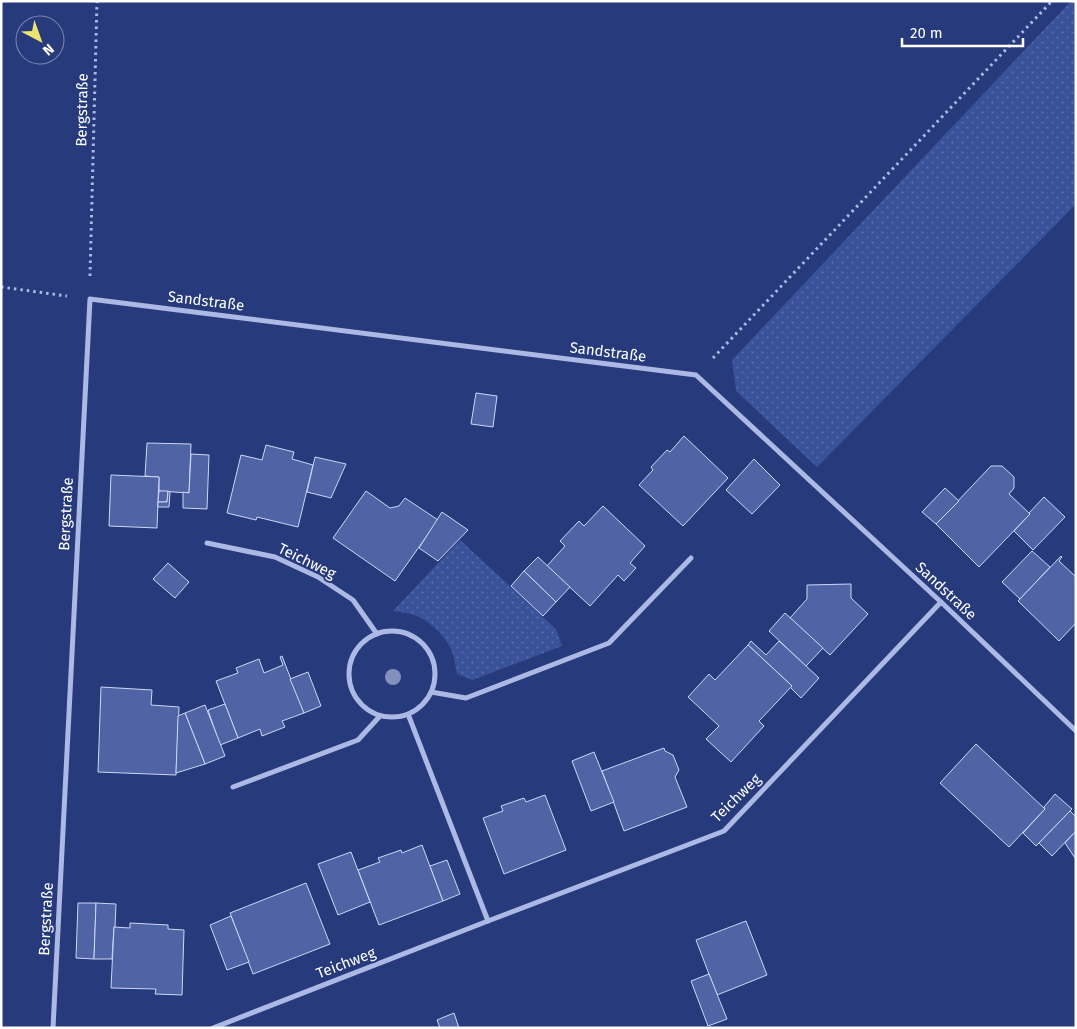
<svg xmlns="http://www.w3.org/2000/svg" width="1077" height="1029" font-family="'Fira Sans',sans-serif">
<defs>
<pattern id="grass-dots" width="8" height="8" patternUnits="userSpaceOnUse" patternTransform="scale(1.25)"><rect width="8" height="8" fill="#3a529a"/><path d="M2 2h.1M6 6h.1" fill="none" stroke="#586ca9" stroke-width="1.8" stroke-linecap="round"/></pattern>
</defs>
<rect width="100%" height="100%" fill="#273a7c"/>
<!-- grass -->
<g fill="url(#grass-dots)">
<path d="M 1071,1 L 1076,1 L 1076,204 L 817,467 L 736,391 L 732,360 Z"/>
<path d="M 460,540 L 556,629 L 562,646 L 472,680 L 457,674 C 456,669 455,663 454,658 C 450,641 435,625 419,617 C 411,613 401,612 393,611 Z"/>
</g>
<!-- building -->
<g fill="#4f63a5" stroke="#ced7f4">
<path d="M 476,393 L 497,396 L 493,427 L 471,424 Z"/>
<path d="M 684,436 L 728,478 L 683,526 L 639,485 L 653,470 L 651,467 L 667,450 L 670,452 Z"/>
<path d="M 147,443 L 191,444 L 189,493 L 159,491 L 159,477 L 145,476 Z"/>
<path d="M 266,445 L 294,452 L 292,459 L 313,465 L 298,527 L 257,517 L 256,520 L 227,513 L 241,455 L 262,460 Z"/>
<path d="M 191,454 L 209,455 L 207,509 L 183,508 L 183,492 L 189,493 Z"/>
<path d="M 315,457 L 346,464 L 331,498 L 307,492 Z"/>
<path d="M 754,459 L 780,485 L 752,514 L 726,490 Z"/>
<path d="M 991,466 L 1002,466 L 1014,477 L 1014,488 L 1009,494 L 1030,514 L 979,567 L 936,524 Z"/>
<path d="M 111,475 L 159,477 L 157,528 L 109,526 Z"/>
<path d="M 945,488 L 959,501 L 936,524 L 922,512 Z"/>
<path d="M 159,491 L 168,491 L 167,502 L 158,502 Z"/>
<path d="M 168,491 L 170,492 L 169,507 L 158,507 L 158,502 L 167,502 Z"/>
<path d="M 366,491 L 390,508 L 399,506 L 405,498 L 438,520 L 395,581 L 333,538 Z"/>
<path d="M 1044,497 L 1065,517 L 1033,550 L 1014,531 L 1030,514 L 1029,513 Z"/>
<path d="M 603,506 L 645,546 L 630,563 L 636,568 L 624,581 L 618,575 L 590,606 L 547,566 L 565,546 L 560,541 L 579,521 L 584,526 Z"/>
<path d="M 442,512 L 468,530 L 438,561 L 419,548 Z"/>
<path d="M 1032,551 L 1050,567 L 1020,599 L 1002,582 Z"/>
<path d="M 1061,556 L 1062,557 L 1059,561 L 1076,577 L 1076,623 L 1059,641 L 1018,601 Z"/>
<path d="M 538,557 L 570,587 L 556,602 L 524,571 Z"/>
<path d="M 168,563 L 189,582 L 175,598 L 153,579 Z"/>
<path d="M 524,571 L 556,602 L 543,616 L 511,586 Z"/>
<path d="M 851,584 L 851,598 L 868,614 L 830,655 L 790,618 L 807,599 L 807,585 Z"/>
<path d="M 785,613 L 823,648 L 806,666 L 769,631 Z"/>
<path d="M 751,641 L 766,655 L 779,641 L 819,678 L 801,698 L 790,687 L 792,686 L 748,645 Z"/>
<path d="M 748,645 L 792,686 L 759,721 L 764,726 L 731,762 L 706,739 L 719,726 L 688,697 L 709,674 L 715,680 Z"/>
<path d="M 282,656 L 304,713 L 282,721 L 285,727 L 262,736 L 260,729 L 238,738 L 216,681 L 238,673 L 236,668 L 259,659 L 264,673 L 283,665 L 280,657 Z"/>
<path d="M 308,672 L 321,706 L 304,713 L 290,679 Z"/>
<path d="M 101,687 L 152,690 L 151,705 L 179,707 L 176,775 L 98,772 Z"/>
<path d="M 225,704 L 238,738 L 220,745 L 208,710 Z"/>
<path d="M 205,705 L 225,756 L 205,764 L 185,713 Z"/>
<path d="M 185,713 L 205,764 L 176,773 L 178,716 Z"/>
<path d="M 976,744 L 1045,809 L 1009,847 L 940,783 Z"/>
<path d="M 664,748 L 665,751 L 673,755 L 679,770 L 675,777 L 687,807 L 624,831 L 602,771 Z"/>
<path d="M 594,752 L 614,802 L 591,811 L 572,761 Z"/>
<path d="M 1055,794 L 1072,809 L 1036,846 L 1023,833 L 1045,809 L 1044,807 Z"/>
<path d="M 545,795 L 566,850 L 504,874 L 483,818 L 503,811 L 501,806 L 524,798 L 526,802 Z"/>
<path d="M 1070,811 L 1076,817 L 1076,831 L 1052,856 L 1039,843 Z"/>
<path d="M 1076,831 L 1076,857 L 1075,858 L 1065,843 Z"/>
<path d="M 422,845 L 443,901 L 379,925 L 358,870 L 380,862 L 378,858 L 401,850 L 402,853 Z"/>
<path d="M 351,852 L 370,902 L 338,915 L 318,864 Z"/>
<path d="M 447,860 L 460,894 L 443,901 L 430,866 Z"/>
<path d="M 306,883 L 330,944 L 253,974 L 230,913 Z"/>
<path d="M 78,903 L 96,903 L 94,959 L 76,958 Z"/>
<path d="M 96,903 L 116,904 L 115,927 L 114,927 L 112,959 L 94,959 Z"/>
<path d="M 231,916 L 249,962 L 227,970 L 210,925 Z"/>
<path d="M 746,921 L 767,975 L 717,995 L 696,940 Z"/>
<path d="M 130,923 L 168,925 L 168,929 L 184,930 L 182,995 L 155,994 L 156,989 L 111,988 L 114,927 L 130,928 Z"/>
<path d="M 709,974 L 727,1019 L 708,1026 L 691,981 Z"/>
<path d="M 454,1013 L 459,1028 L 440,1028 L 437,1020 Z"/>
</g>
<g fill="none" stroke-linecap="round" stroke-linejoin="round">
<!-- path -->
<g stroke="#acb9e4" stroke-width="3" stroke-dasharray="2.5 4" stroke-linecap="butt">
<path d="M 90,276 L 97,1"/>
<path d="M 1,287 L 67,296"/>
<path d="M 713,358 L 1052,1"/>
</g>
<!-- street -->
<g stroke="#acb9e4" stroke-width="5">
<path d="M 207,543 L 275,557 L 318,577 L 353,600 L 377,634"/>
<circle cx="392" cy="674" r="43"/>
<path d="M 431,692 L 466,698 L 609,643 L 691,558"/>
<path d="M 408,714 L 488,921"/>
<path d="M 233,787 L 358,740 L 380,716"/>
<path d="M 53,1028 L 90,299 L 696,375 L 941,602 L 1076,731"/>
<path d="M 213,1028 L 488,921 L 724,831 L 941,602"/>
</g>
</g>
<!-- trees -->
<circle fill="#8390be" cx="393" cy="677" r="8"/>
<g text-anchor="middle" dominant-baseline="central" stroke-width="4" stroke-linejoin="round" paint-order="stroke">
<!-- street labels -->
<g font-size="15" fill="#fff" stroke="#273a7c">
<text transform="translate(82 110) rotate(-89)">Bergstraße</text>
<text transform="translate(206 301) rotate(7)">Sandstraße</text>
<text transform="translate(608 352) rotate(7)">Sandstraße</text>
<text transform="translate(66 514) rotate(-87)">Bergstraße</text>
<text transform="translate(307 561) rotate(26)">Teichweg</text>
<text transform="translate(946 591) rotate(43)">Sandstraße</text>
<text transform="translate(736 798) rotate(-44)">Teichweg</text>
<text transform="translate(46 919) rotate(-87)">Bergstraße</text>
<text transform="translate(346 963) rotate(-21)">Teichweg</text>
</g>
</g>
<!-- border -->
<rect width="1077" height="1029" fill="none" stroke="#ffffff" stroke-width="5"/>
<!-- north arrow -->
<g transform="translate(40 40) rotate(139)"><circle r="24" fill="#273a7c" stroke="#7d89b0"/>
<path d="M0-4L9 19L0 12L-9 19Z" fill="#ede371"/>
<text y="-8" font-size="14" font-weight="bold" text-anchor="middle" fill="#ffffff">N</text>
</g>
<!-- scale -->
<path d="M902 38v8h121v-8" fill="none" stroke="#ffffff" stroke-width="2.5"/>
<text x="910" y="38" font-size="15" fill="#ffffff" stroke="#273a7c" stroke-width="4" paint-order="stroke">20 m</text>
</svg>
